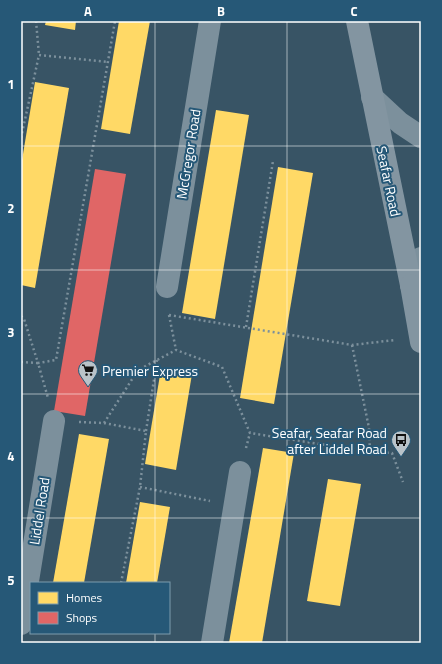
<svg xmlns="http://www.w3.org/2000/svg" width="442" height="664" font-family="'Titillium Web',sans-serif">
<rect width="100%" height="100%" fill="#385465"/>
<!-- homes -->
<g fill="#ffd966">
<path d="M 46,21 L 76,21 L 75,30 L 45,25 Z"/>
<path d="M 119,21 L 150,21 L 130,134 L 101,129 Z"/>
<path d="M 35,82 L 69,88 L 35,288 L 21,285 L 21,166 Z"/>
<path d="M 216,110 L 249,115 L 215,319 L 182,313 Z"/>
<path d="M 278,167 L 313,173 L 274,404 L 240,398 Z"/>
<path d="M 161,369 L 192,374 L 176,470 L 145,464 Z"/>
<path d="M 79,434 L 109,439 L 84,583 L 53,583 Z"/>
<path d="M 263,448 L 294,453 L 262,643 L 229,643 Z"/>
<path d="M 328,479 L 361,484 L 340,606 L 307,601 Z"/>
<path d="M 140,502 L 170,507 L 157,583 L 126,583 Z"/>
</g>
<!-- shops -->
<path fill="#e06666" d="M 95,169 L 126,174 L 85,416 L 54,411 Z"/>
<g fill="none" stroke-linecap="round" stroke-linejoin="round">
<!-- path -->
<g stroke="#7c909c" stroke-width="2.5" stroke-dasharray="2 3" stroke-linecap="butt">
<path d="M 36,21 L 39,55"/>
<path d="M 21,138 L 39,55 L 108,62"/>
<path d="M 169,315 L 352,345 L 395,340"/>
<path d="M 169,315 L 176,350"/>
<path d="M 21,316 L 24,319 L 38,363 L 56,360 L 115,21"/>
<path d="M 246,327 L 273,161"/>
<path d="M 352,345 L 369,428 L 370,452"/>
<path d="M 21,362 L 38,363 L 48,398"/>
<path d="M 79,422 L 104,423 L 138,370 L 176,350 L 222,367 L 250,433 L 370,452 L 392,453 L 403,482"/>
<path d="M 104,423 L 146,431 L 140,487 L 121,583"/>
<path d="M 146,431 L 157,360"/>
<path d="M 246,448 L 250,433"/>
<path d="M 140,487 L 210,501"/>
</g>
<!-- street -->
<g stroke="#7c909c" stroke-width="22">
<path d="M 372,97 L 400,123 L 421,137"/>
<path d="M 411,285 L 421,258"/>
<path d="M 167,287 L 210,21"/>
<path d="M 21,624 L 54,421"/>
<path d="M 212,643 L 240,472"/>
</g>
<!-- secondary -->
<path stroke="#8395a1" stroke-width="22" d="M 357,21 L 411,285"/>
<!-- secondary-bridge -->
<path stroke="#8395a1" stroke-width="22" d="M 411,285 L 421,342"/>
</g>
<!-- grid -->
<path fill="none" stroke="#fff" stroke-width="1" stroke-opacity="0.55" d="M 155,21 L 155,583M 287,21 L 287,643M 21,146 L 421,146M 21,270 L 421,270M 21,394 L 421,394M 21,518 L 421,518M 155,633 L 155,643"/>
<!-- icons -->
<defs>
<symbol id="supermarket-pin" viewBox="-11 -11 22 30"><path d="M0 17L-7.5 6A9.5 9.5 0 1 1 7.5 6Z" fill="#b9c3c9" stroke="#265877"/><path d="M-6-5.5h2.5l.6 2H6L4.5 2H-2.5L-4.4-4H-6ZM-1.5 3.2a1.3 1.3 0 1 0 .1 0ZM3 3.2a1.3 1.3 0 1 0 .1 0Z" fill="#111"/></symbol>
<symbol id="bus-pin" viewBox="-11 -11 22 30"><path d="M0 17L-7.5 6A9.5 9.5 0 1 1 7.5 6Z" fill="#b9c3c9" stroke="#265877"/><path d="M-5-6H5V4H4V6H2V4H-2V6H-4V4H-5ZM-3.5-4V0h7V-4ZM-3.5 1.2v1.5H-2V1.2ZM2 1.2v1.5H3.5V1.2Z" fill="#111"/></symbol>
</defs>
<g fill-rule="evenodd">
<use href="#supermarket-pin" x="77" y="359" width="22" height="30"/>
<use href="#bus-pin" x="390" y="429" width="22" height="30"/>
</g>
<g text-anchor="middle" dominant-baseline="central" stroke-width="4" stroke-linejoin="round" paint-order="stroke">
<!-- street labels -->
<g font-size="14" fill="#fff" stroke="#265877">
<text transform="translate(188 154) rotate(-81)">McGregor Road</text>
<text transform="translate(389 181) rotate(78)">Seafar Road</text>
<text transform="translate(39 511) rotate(-81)">Liddel Road</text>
</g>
<!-- poi labels -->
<g font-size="14" fill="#fff" stroke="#265877" text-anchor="start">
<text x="102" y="370">Premier Express</text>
<text x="387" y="432" text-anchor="end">Seafar, Seafar Road<tspan x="387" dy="16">after Liddel Road</tspan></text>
</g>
</g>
<!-- border -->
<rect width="442" height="664" fill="none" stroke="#265877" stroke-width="44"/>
<!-- legend -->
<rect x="30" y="582" width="140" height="52" fill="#265877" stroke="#7d9bad"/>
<rect x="38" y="592" width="20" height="12" fill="#ffd966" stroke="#7d9bad"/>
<text x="66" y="602" font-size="12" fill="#ffffff">Homes</text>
<rect x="38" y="612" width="20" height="12" fill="#e06666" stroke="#7d9bad"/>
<text x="66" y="622" font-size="12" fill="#ffffff">Shops</text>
<rect x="22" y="22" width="398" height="620" fill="none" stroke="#fff" stroke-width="1.5"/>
<g font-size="13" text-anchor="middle" font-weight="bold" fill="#fff">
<text x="88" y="16">A</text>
<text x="221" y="16">B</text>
<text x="354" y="16">C</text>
<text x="11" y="89">1</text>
<text x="11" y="213">2</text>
<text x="11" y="337">3</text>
<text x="11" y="461">4</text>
<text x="11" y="585">5</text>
</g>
</svg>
